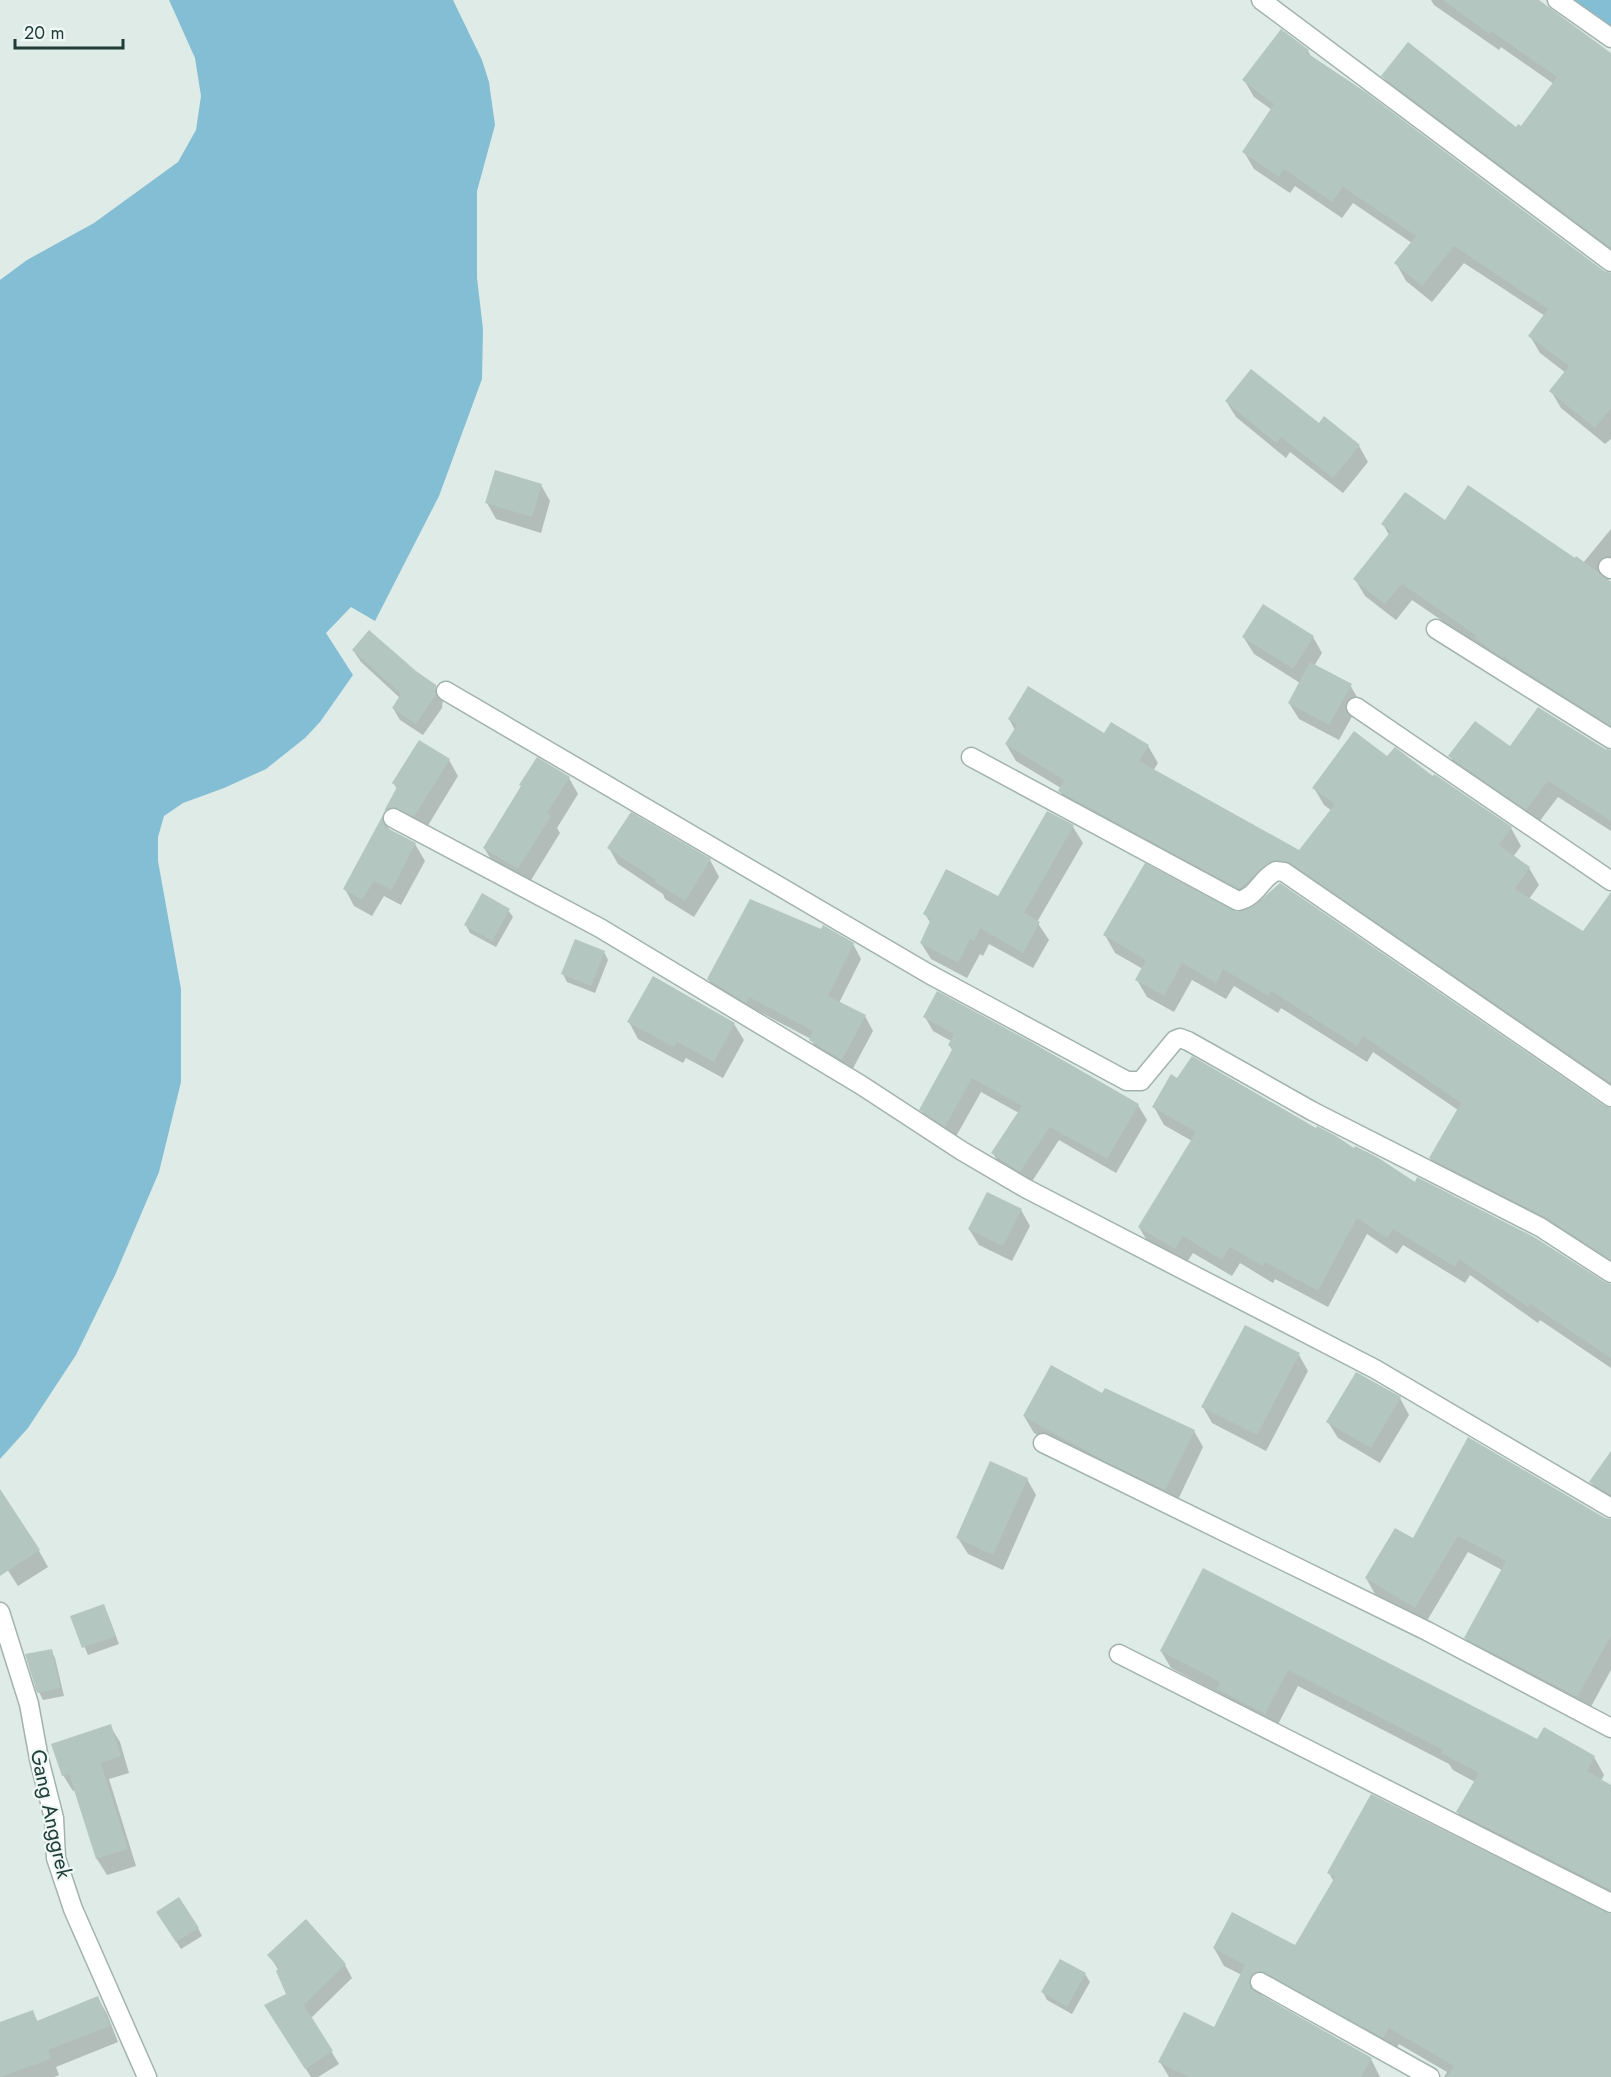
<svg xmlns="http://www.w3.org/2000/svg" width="1611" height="2077" font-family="Jost,sans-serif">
<rect width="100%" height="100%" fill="#dfebe7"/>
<!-- water -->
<g fill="#83bed4">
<path d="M 169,0 L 453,0 L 482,60 L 489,82 L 495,125 L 477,191 L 477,278 L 483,329 L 482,379 L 439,496 L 375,621 L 351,607 L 326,633 L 353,675 L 320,722 L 305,738 L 266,769 L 224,788 L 183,803 L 164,816 L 158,837 L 158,861 L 181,989 L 181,1082 L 159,1172 L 116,1273 L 76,1355 L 28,1428 L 0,1459 L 0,280 L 27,260 L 94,223 L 178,162 L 196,130 L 201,96 L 195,58 Z"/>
<path d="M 1572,0 L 1611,0 L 1611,27 Z"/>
</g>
<!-- shadow -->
<g fill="#0003">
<path d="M 1431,0 L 1534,0 L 1611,55 L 1611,257 L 1393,93 L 1383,76 L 1516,129 L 1521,128 L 1554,84 L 1501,47 L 1499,50 L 1434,5 Z"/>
<path d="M 1308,51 L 1312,58 L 1609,275 L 1611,274 L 1611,439 L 1605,444 L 1561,408 L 1551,391 L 1566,373 L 1540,353 L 1530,336 L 1545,316 L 1464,263 L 1432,302 L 1406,281 L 1396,263 L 1412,243 L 1353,203 L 1342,218 L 1295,186 L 1290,193 L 1254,169 L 1244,152 L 1272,110 L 1254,97 L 1244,80 Z"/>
<path d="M 1226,401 L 1319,425 L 1359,446 L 1368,462 L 1343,493 L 1290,452 L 1286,458 L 1236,417 Z"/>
<path d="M 541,485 L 550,501 L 541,533 L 496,519 L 487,503 Z"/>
<path d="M 1445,522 L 1583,563 L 1611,529 L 1611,577 L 1607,582 L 1611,581 L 1611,736 L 1412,600 L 1396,620 L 1365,596 L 1355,579 L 1389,535 L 1383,524 Z"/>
<path d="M 1313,637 L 1322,653 L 1314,666 L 1350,685 L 1360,702 L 1339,740 L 1299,719 L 1289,703 L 1300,683 L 1254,654 L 1244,638 Z"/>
<path d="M 353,650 L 415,672 L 435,686 L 443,699 L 442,708 L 423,735 L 400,720 L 393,708 L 400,698 L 361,662 Z"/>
<path d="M 1009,719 L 1105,735 L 1148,746 L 1158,763 L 1153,771 L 1300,852 L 1332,811 L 1324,805 L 1314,788 L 1388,758 L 1433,778 L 1435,776 L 1511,828 L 1521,846 L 1513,857 L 1529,868 L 1539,885 L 1529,899 L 1583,933 L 1611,903 L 1611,1093 L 1280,879 L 1250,905 L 1069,808 L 1060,791 L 1061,788 L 1016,761 L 1006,744 L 1015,730 Z"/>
<path d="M 1510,748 L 1611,750 L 1611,831 L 1558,797 L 1536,826 L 1460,774 L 1450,756 Z"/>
<path d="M 449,760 L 458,776 L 424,832 L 395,827 L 386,811 L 397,790 L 394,783 Z"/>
<path d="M 569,778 L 578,794 L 557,828 L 560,833 L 528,885 L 494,864 L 484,848 Z"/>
<path d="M 1047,813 L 1073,827 L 1083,843 L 1037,922 L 1049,940 L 1033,968 L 989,944 L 983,956 L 980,954 L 967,978 L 931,959 L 921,943 L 931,924 L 925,914 L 998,898 Z"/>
<path d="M 383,818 L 390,831 L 415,844 L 425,861 L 401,905 L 384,896 L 372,916 L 354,906 L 345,889 Z"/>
<path d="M 609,848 L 710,860 L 719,877 L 694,917 L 665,899 L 663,894 L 618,864 Z"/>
<path d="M 1145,865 L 1611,1110 L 1611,1269 L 1440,1175 L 1430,1158 L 1458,1110 L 1373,1052 L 1367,1062 L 1281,1008 L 1278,1013 L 1234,986 L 1226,999 L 1192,980 L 1174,1012 L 1147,997 L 1137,980 L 1143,969 L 1115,953 L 1105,935 Z"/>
<path d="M 508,910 L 513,917 L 496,947 L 470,933 L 466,925 Z"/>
<path d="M 853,944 L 861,959 L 839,1003 L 865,1016 L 873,1031 L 850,1074 L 819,1055 L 811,1039 L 758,1011 L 755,1016 L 717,993 L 708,979 Z"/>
<path d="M 604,952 L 608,960 L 595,993 L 567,982 L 563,974 Z"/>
<path d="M 925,1017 L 1032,1044 L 1138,1105 L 1147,1120 L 1116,1173 L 1059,1140 L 1029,1186 L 1001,1168 L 993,1153 L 1019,1113 L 981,1092 L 954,1140 L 929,1124 L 921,1110 L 953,1051 L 949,1045 L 951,1041 L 933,1031 Z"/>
<path d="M 629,1022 L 734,1024 L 744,1040 L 723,1078 L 686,1058 L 683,1063 L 638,1039 Z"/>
<path d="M 1154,1107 L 1317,1130 L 1611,1286 L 1611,1368 L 1540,1320 L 1538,1323 L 1470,1275 L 1465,1283 L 1403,1245 L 1397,1254 L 1367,1234 L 1328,1307 L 1275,1279 L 1273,1283 L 1240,1263 L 1232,1276 L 1193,1253 L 1185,1265 L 1149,1244 L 1139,1227 L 1192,1141 L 1164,1125 Z"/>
<path d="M 1021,1210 L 1030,1226 L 1012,1261 L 979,1245 L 969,1229 Z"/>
<path d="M 1299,1355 L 1308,1371 L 1266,1451 L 1212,1423 L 1203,1407 Z"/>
<path d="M 1103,1395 L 1194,1431 L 1203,1447 L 1175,1506 L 1117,1478 L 1034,1433 L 1024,1416 Z"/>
<path d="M 1400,1398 L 1409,1415 L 1380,1463 L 1338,1438 L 1328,1422 Z"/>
<path d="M 1611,1453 L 1611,1506 L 1601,1499 L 1591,1482 Z"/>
<path d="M 1027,1479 L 1036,1495 L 1003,1570 L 968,1554 L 958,1538 Z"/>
<path d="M 1605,1519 L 1611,1521 L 1611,1670 L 1587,1714 L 1475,1655 L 1465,1638 L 1502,1570 L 1468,1552 L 1425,1624 L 1376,1596 L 1366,1578 L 1413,1540 Z"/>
<path d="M 0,1524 L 39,1551 L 48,1567 L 18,1586 L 0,1558 Z"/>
<path d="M 1204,1570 L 1538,1741 L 1594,1757 L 1604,1775 L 1601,1781 L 1611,1786 L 1611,1902 L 1467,1829 L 1458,1812 L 1475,1782 L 1453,1770 L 1449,1764 L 1298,1686 L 1275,1730 L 1229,1706 L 1222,1695 L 1171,1668 L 1161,1651 Z"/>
<path d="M 107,1613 L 119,1644 L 88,1655 L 72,1617 Z"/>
<path d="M 51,1650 L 55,1658 L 64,1696 L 43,1700 L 39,1692 Z"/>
<path d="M 110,1726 L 120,1742 L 129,1773 L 109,1779 L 136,1866 L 107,1875 L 97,1859 L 76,1790 L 73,1791 L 63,1775 Z"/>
<path d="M 1329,1873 L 1611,1915 L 1611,2077 L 1444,2077 L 1447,2072 L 1399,2044 L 1393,2054 L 1263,1990 L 1260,1997 L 1371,2059 L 1380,2077 L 1169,2077 L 1160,2062 L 1215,2029 L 1242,1975 L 1224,1966 L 1214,1948 L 1296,1947 L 1334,1882 Z"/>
<path d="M 162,1920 L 198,1928 L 202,1936 L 181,1949 Z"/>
<path d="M 328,1948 L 345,1965 L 352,1978 L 311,2018 L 339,2064 L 318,2077 L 311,2077 L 273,2018 L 288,1994 L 279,1971 L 269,1955 Z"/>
<path d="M 1061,1961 L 1085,1974 L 1090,1982 L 1072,2014 L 1047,2000 L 1043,1992 Z"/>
<path d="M 98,1998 L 107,2014 L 118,2042 L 56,2067 L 59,2075 L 54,2077 L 0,2077 L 0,2024 L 32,2012 L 38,2022 Z"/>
</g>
<!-- building -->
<g fill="#b4c6c0">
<path d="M 1443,0 L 1539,0 L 1611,53 L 1611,248 L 1381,76 L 1408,42 L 1516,127 L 1518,124 L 1521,126 L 1557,77 L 1491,31 L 1489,34 Z"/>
<path d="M 1281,29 L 1309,50 L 1307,53 L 1367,93 L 1604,271 L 1611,273 L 1611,408 L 1595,428 L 1549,391 L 1569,366 L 1528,336 L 1548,309 L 1454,246 L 1422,286 L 1394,263 L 1416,236 L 1343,187 L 1332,202 L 1284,169 L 1279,177 L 1242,152 L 1274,104 L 1242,80 Z"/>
<path d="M 1251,369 L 1319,423 L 1324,416 L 1360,445 L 1333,478 L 1281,437 L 1276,443 L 1225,401 Z"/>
<path d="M 495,470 L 542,484 L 532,517 L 485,503 Z"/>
<path d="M 1468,485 L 1575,558 L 1576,556 L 1611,582 L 1611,726 L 1516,666 L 1504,656 L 1503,658 L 1498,655 L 1475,638 L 1477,636 L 1402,584 L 1385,604 L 1353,579 L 1391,531 L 1381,524 L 1405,492 L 1445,520 Z"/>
<path d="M 1263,604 L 1314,636 L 1293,669 L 1242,637 Z"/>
<path d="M 369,630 L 416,671 L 436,685 L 436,695 L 416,724 L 392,708 L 401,694 L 352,650 Z"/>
<path d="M 1310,662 L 1352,684 L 1329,725 L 1288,703 Z"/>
<path d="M 1028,686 L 1104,733 L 1111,722 L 1149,745 L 1139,761 L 1299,850 L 1335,804 L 1312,788 L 1354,731 L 1387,756 L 1395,747 L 1433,776 L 1434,774 L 1512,827 L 1499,845 L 1530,867 L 1515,889 L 1583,931 L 1611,892 L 1611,1083 L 1290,863 L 1277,860 L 1270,862 L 1239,889 L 1058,791 L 1064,780 L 1005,744 L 1017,725 L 1008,719 Z"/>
<path d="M 1538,707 L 1605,749 L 1611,750 L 1611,821 L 1548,781 L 1526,810 L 1448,756 L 1475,721 L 1510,746 Z"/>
<path d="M 419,740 L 450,759 L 414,817 L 393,807 L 384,811 L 397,787 L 392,783 Z"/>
<path d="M 537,757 L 570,777 L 547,813 L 551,816 L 518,869 L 483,848 L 521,786 L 519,785 Z"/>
<path d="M 1047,811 L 1074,825 L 1024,913 L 1040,922 L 1023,953 L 980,928 L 974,941 L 970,939 L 958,963 L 920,943 L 931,919 L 923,914 L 946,869 L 998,896 Z"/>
<path d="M 631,812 L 711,859 L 685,901 L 654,882 L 656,880 L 607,848 Z"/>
<path d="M 383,815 L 383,823 L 387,828 L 416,843 L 392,890 L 374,881 L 362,900 L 343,889 Z"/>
<path d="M 1145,863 L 1237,912 L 1255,905 L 1280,883 L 1605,1106 L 1611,1108 L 1611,1260 L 1545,1217 L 1429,1158 L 1461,1103 L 1363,1036 L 1357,1046 L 1271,991 L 1268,996 L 1223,969 L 1216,983 L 1182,963 L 1164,996 L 1135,980 L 1146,960 L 1103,935 Z"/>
<path d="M 482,893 L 510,909 L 492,941 L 464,925 Z"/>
<path d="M 750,899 L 821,929 L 823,925 L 854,943 L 828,996 L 866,1015 L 842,1060 L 809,1040 L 813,1031 L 749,997 L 746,1003 L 707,979 Z"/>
<path d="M 575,939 L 605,951 L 591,986 L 561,974 Z"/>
<path d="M 653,976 L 735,1023 L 714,1062 L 677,1042 L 674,1047 L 627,1022 Z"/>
<path d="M 937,991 L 1033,1043 L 1139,1104 L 1107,1159 L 1050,1127 L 1020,1172 L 991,1153 L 1022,1106 L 972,1078 L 945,1127 L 919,1110 L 953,1048 L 948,1045 L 954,1034 L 923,1017 Z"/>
<path d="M 1192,1056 L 1316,1128 L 1317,1126 L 1336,1136 L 1354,1148 L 1355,1146 L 1377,1157 L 1415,1182 L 1417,1177 L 1534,1237 L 1605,1282 L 1611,1284 L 1611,1358 L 1530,1304 L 1528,1307 L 1459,1259 L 1455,1267 L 1393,1229 L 1387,1238 L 1357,1218 L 1318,1291 L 1265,1262 L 1263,1266 L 1230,1247 L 1222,1260 L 1183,1236 L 1175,1249 L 1138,1227 L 1196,1132 L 1152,1107 L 1171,1074 L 1177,1078 Z"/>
<path d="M 987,1192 L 1022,1209 L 1003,1246 L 968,1229 Z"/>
<path d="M 1245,1325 L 1300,1353 L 1257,1435 L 1201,1407 Z"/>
<path d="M 1051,1365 L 1102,1393 L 1105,1388 L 1195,1430 L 1165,1490 L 1106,1462 L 1023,1416 Z"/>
<path d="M 1356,1372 L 1401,1397 L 1371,1448 L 1326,1422 Z"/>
<path d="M 1468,1437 L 1605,1518 L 1611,1519 L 1611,1636 L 1577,1697 L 1464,1638 L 1506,1561 L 1458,1536 L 1415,1608 L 1365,1578 L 1395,1528 L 1413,1538 Z"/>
<path d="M 1611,1451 L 1611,1495 L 1589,1482 Z"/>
<path d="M 990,1461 L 1028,1478 L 993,1555 L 956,1538 Z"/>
<path d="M 0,1489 L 40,1550 L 0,1576 Z"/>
<path d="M 1203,1568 L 1537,1739 L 1544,1727 L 1595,1756 L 1587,1771 L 1611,1785 L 1611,1890 L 1456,1812 L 1479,1773 L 1441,1753 L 1443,1750 L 1288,1670 L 1265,1714 L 1217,1689 L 1220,1682 L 1160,1651 Z"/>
<path d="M 104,1604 L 116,1636 L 82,1648 L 70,1616 Z"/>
<path d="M 52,1649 L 60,1688 L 37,1693 L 25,1654 Z"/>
<path d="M 111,1724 L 121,1756 L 101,1763 L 128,1849 L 96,1859 L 69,1774 L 62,1776 L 51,1744 Z"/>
<path d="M 1371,1794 L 1611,1914 L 1611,2077 L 1447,2077 L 1454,2066 L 1389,2028 L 1383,2038 L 1260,1971 L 1254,1973 L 1250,1977 L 1250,1987 L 1254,1991 L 1372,2058 L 1361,2077 L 1189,2077 L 1158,2062 L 1184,2012 L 1214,2027 L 1245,1965 L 1213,1948 L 1232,1912 L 1295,1945 L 1335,1877 L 1327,1873 Z"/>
<path d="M 179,1897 L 199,1928 L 176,1942 L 156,1912 Z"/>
<path d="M 306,1919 L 346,1964 L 304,2005 L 333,2051 L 305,2069 L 264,2005 L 286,1994 L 276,1971 L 279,1968 L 267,1955 Z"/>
<path d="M 1060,1959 L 1086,1973 L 1067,2007 L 1041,1992 Z"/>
<path d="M 98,1996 L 110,2026 L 48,2050 L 51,2059 L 0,2077 L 0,2022 L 33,2010 L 37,2021 Z"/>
</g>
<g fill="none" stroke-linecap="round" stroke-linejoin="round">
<defs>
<g id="minor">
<path d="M 1261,0 L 1611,262"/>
<path d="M 1557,0 L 1611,38"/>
<path d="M 1608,567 L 1611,569"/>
<path d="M 1436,629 L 1611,739"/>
<path d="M 446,691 L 929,974 L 1127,1081 L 1141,1081 L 1175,1040 L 1180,1038 L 1188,1041 L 1312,1111 L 1540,1227 L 1611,1273"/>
<path d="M 1356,707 L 1611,881"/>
<path d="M 971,757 L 1238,901 C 1257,897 1259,880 1276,871 L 1284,872 L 1611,1097"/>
<path d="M 393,818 L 600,928 L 861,1085 L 962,1151 L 1027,1189 L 1375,1369 L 1611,1508"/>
<path d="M 1043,1443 L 1427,1631 L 1611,1728"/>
<path d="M 0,1612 L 29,1704 L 39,1759 L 54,1818 L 56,1858 L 73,1909 L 147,2077"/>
<path d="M 1119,1654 L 1611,1903"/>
<path d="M 1260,1982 L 1430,2077"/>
</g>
</defs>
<!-- minor casing -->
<use href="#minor" stroke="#a2b3af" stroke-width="21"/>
<!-- minor -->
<use href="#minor" stroke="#fff" stroke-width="18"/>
</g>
<g text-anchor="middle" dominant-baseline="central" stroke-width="4.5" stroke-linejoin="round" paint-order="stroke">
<!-- street labels -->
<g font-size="21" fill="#1f3c37" stroke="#eff8f4">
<text transform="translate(51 1814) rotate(78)">Gang Anggrek</text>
</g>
</g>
<!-- scale -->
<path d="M15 39v9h108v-9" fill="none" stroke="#1f3c37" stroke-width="3"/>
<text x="24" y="39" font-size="18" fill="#1f3c37" stroke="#eff8f4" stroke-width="4.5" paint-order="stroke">20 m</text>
</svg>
